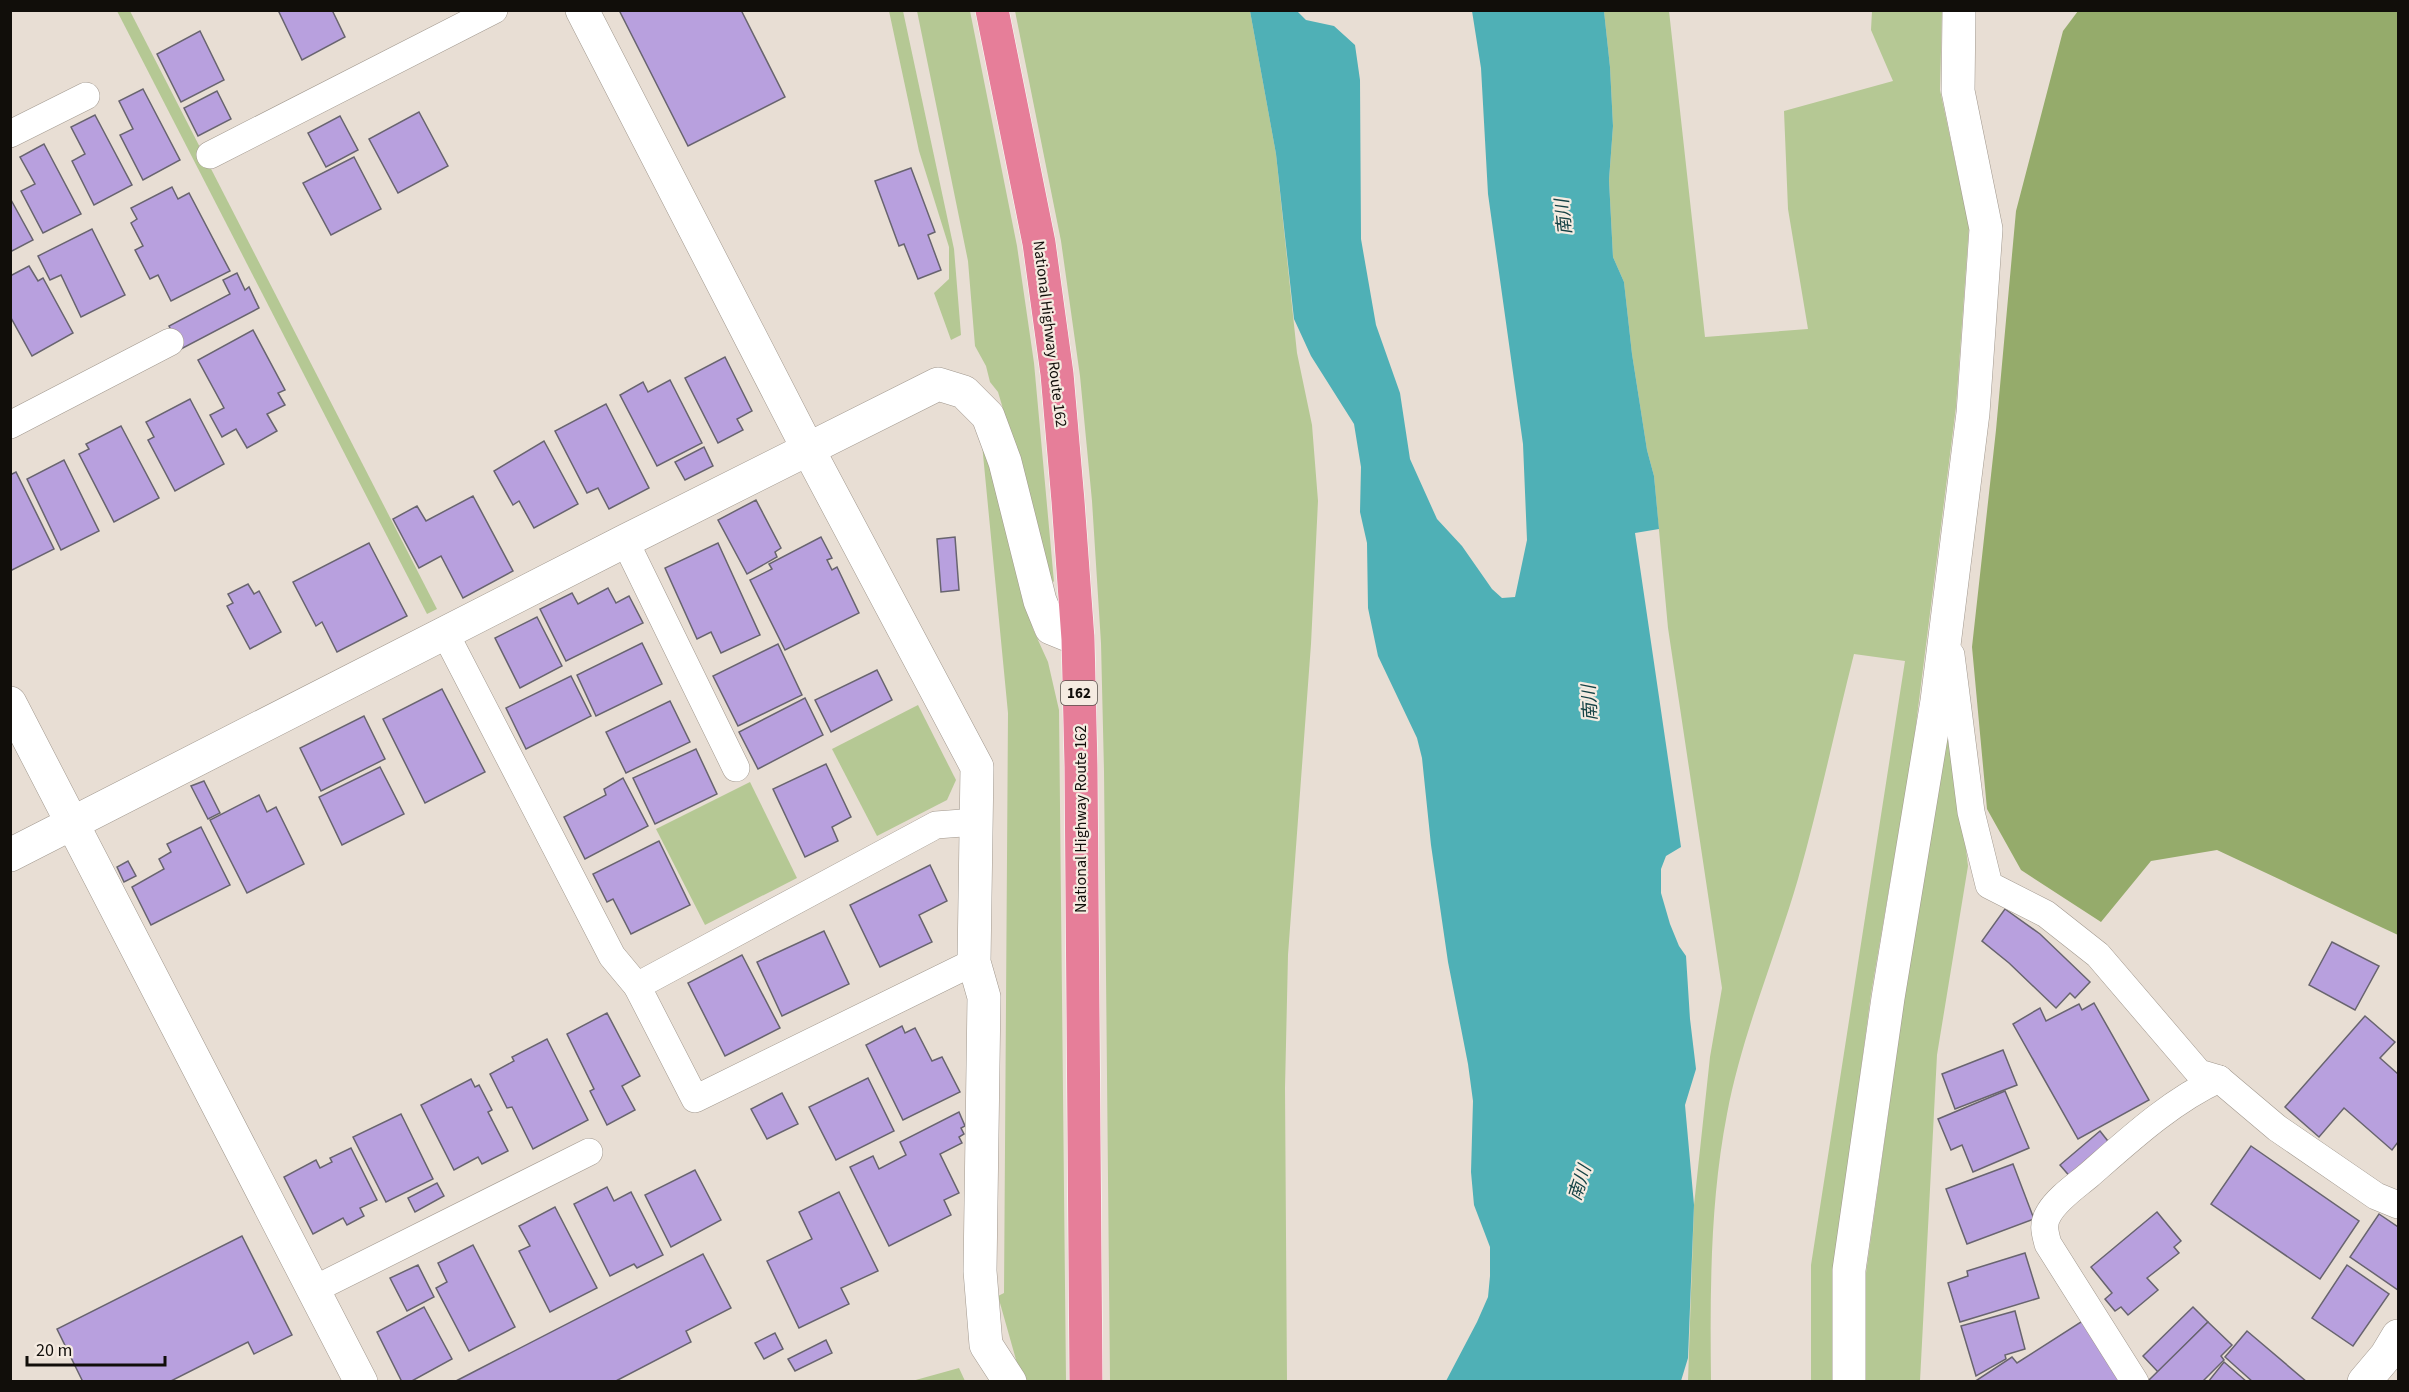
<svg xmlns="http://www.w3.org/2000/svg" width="2409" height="1392" font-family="'Source Sans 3','Noto Sans JP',sans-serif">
<rect width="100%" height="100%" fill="#e8ded4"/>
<!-- green -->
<g fill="#b5c894">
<path d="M 117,11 L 130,11 L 437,609 L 427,614 Z"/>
<path d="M 889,11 L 903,11 L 954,249 L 961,335 L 951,340 L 934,293 L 949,279 L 949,247 L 919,151 Z"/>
<path d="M 917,11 L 970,11 L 1017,246 L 1034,363 L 1054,582 L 1046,576 L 1021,469 L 998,392 L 990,382 L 986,366 L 975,346 L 968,261 Z"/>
<path d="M 1015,11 L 1250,11 L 1276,154 L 1297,353 L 1312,425 L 1318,501 L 1311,644 L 1288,955 L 1285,1088 L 1287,1381 L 1110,1381 L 1104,771 L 1101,643 L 1092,501 L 1080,376 L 1061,241 Z"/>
<path d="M 1604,11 L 1669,11 L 1705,337 L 1808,329 L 1788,209 L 1784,111 L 1893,81 L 1871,30 L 1872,11 L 1942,11 L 1940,90 L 1969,227 L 1956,407 L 1913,748 L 1871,994 L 1834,1271 L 1833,1381 L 1811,1381 L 1811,1265 L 1905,661 L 1854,654 C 1835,729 1819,805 1798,879 C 1775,958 1742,1034 1727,1114 C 1710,1202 1710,1292 1711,1381 L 1688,1381 L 1694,1205 L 1710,1057 L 1722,988 L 1668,628 L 1654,476 L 1647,450 L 1632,354 L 1624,282 L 1613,257 L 1609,180 L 1613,126 L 1610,67 Z"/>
<path d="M 982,444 L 984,445 L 1011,536 L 1033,629 L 1048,662 L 1059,710 L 1066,1381 L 1022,1381 L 998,1296 L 1004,1293 L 1008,713 Z"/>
<path d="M 918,705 L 956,780 L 947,800 L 877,836 L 832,749 Z"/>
<path d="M 1950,714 L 1968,866 L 1937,1055 L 1920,1381 L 1864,1382 L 1866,1273 L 1904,1001 Z"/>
<path d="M 750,782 L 797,878 L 705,925 L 656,829 Z"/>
<path d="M 959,1368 L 965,1381 L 912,1381 Z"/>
</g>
<!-- forest -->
<path fill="#95ab6b" d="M 2078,11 L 2398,11 L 2398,935 L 2217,850 L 2151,861 L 2101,922 L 2021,870 L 1987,809 L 1972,647 L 1996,430 L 2016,211 L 2063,31 Z"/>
<!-- water -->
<path fill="#4fb0b6" d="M 1250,11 L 1297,11 L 1306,20 L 1334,26 L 1355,45 L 1360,80 L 1361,239 L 1376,325 L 1400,393 L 1410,459 L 1437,519 L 1462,546 L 1492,589 L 1502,598 L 1515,597 L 1527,540 L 1523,444 L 1488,194 L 1481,68 L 1472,11 L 1604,11 L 1610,67 L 1613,126 L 1609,180 L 1613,257 L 1624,282 L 1632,354 L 1647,450 L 1654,476 L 1659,529 L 1635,533 L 1681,847 L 1666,856 L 1661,869 L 1661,893 L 1670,924 L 1679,946 L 1686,956 L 1690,1019 L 1696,1069 L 1685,1105 L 1694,1205 L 1688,1358 L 1681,1381 L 1446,1381 L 1477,1322 L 1488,1297 L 1490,1276 L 1490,1247 L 1474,1205 L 1471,1172 L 1473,1101 L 1468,1064 L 1448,962 L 1431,845 L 1422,758 L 1417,738 L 1378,656 L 1368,608 L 1367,543 L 1360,512 L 1361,467 L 1354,424 L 1311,356 L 1294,319 L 1276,154 Z"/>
<!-- building -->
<g fill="#b8a0de" stroke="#68646f" stroke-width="1.5">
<path d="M 278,10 L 332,10 L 345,37 L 302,60 Z"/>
<path d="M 619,10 L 741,10 L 785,97 L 688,146 Z"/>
<path d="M 200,31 L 224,80 L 181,102 L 157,54 Z"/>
<path d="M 143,89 L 180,160 L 143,180 L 120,135 L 133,129 L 119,101 Z"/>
<path d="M 217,91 L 231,119 L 198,136 L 184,108 Z"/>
<path d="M 419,112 L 448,166 L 398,193 L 369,139 Z"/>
<path d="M 95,115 L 132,185 L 94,205 L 72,161 L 85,154 L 71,127 Z"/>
<path d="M 340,116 L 358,150 L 326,167 L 308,133 Z"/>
<path d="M 44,144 L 81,214 L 43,233 L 21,191 L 35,184 L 20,157 Z"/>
<path d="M 354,157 L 381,209 L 331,235 L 303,183 Z"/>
<path d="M 911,168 L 935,232 L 928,235 L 941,270 L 918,279 L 904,244 L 899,246 L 875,181 Z"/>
<path d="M 172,187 L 178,199 L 189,193 L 230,271 L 171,301 L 158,275 L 150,279 L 135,250 L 143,246 L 131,223 L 137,219 L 131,208 Z"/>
<path d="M 10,198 L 33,240 L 10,252 Z"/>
<path d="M 92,229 L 125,295 L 81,317 L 61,275 L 50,280 L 38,256 Z"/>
<path d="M 29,266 L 38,281 L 43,278 L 73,333 L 32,356 L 10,316 L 10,276 Z"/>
<path d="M 237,273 L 245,290 L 249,287 L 259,308 L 181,349 L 169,326 L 230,294 L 223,280 Z"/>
<path d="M 253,330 L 285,390 L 278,393 L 285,405 L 267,414 L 277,431 L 247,448 L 236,429 L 222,437 L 210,415 L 224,408 L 198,360 Z"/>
<path d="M 725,357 L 752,411 L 737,419 L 743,430 L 718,443 L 685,378 Z"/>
<path d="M 670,380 L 702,443 L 657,466 L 620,395 L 643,382 L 648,392 Z"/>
<path d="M 190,399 L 224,464 L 175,491 L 148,440 L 154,437 L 146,422 Z"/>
<path d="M 606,404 L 649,488 L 609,509 L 598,488 L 587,493 L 555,431 Z"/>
<path d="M 121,426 L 159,498 L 114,522 L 79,454 L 89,449 L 86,444 Z"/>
<path d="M 544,441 L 578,504 L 534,528 L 519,501 L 513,505 L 494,471 Z"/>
<path d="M 704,447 L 713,466 L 685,480 L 675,462 Z"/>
<path d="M 64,460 L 99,531 L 61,550 L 27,479 Z"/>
<path d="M 16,472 L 54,549 L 10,571 L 10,475 Z"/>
<path d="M 473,496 L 513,571 L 463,598 L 441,556 L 419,568 L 393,519 L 417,506 L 426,521 Z"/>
<path d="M 756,500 L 781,548 L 775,552 L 777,557 L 747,574 L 718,520 Z"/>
<path d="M 821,537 L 832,558 L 827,560 L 832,570 L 837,567 L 859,613 L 785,650 L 750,580 L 772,569 L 769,564 Z"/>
<path d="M 955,537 L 959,590 L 941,592 L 937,539 Z"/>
<path d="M 369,543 L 407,616 L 337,652 L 322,622 L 316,626 L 293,582 Z"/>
<path d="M 718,543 L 760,635 L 721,653 L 711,632 L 697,639 L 665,568 Z"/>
<path d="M 248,584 L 254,594 L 259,591 L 281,632 L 250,649 L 227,606 L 233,603 L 228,594 Z"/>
<path d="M 608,588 L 616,603 L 629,596 L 643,623 L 566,661 L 540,609 L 572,593 L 578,604 Z"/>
<path d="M 537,617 L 562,666 L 520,688 L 495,638 Z"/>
<path d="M 642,643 L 662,684 L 596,716 L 577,675 Z"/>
<path d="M 778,644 L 802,695 L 738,726 L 713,676 Z"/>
<path d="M 877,670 L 892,700 L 831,732 L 815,700 Z"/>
<path d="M 571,676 L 591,716 L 526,749 L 506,708 Z"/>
<path d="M 442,689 L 485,772 L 425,803 L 383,719 Z"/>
<path d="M 805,698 L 823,735 L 758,769 L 739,732 Z"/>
<path d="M 670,701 L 690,742 L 626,773 L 606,732 Z"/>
<path d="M 364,716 L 385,759 L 321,791 L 300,748 Z"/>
<path d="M 696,749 L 717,794 L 655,824 L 633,778 Z"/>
<path d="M 826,764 L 851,817 L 832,827 L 838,841 L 805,857 L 773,789 Z"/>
<path d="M 380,767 L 404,814 L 342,845 L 319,797 Z"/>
<path d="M 623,778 L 648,826 L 585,859 L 564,817 L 606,795 L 604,789 Z"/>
<path d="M 204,781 L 220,813 L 208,819 L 191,786 Z"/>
<path d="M 259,795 L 267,812 L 276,807 L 304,864 L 247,893 L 210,820 Z"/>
<path d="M 201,827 L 230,885 L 151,925 L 132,887 L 164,869 L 159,859 L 171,852 L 167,844 Z"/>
<path d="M 659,841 L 690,905 L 631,934 L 613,899 L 607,902 L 593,874 Z"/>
<path d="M 128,861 L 136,876 L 124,882 L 117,867 Z"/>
<path d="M 930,865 L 947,901 L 919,915 L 932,942 L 880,967 L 850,905 Z"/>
<path d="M 2005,909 L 2040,934 L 2090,982 L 2075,998 L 2070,993 L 2056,1008 L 2009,963 L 1982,941 Z"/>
<path d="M 824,931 L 849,984 L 782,1016 L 757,962 Z"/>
<path d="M 2332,942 L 2379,966 L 2355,1010 L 2309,985 Z"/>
<path d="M 742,955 L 780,1028 L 725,1056 L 688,983 Z"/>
<path d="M 2094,1003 L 2149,1100 L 2078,1139 L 2013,1024 L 2040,1008 L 2046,1021 L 2079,1004 L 2082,1010 Z"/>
<path d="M 607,1013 L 640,1076 L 622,1086 L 635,1110 L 607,1125 L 590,1091 L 594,1089 L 567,1034 Z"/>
<path d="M 2365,1016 L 2395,1042 L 2380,1058 L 2398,1074 L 2398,1142 L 2392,1150 L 2344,1108 L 2319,1137 L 2285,1107 Z"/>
<path d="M 902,1026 L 905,1033 L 915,1028 L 932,1061 L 942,1057 L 960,1092 L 903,1120 L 866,1045 Z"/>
<path d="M 547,1039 L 588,1120 L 533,1149 L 512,1107 L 507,1108 L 490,1074 L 514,1061 L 512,1057 Z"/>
<path d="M 2003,1050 L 2017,1085 L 1955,1109 L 1942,1074 Z"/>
<path d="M 868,1078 L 894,1131 L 836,1160 L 809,1107 Z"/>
<path d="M 471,1079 L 475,1087 L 479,1085 L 492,1110 L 488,1112 L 508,1151 L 482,1164 L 478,1157 L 454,1170 L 421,1105 Z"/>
<path d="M 2005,1091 L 2029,1148 L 1973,1172 L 1962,1145 L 1951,1150 L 1938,1119 Z"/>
<path d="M 782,1093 L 798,1124 L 767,1139 L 751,1109 Z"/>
<path d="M 959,1112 L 965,1126 L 961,1128 L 964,1134 L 959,1137 L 962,1143 L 940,1154 L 959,1193 L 944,1200 L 951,1215 L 889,1246 L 850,1167 L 873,1156 L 879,1169 L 906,1155 L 900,1142 Z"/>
<path d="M 401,1114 L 433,1179 L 386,1202 L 353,1137 Z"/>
<path d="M 2100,1131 L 2111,1145 L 2072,1179 L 2060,1165 Z"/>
<path d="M 2251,1146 L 2359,1221 L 2320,1279 L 2211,1204 Z"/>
<path d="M 351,1148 L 377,1200 L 360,1208 L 364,1216 L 347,1225 L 343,1218 L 313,1234 L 284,1177 L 316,1160 L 320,1168 L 332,1162 L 330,1158 Z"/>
<path d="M 2013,1164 L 2034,1219 L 1967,1244 L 1946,1189 Z"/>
<path d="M 695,1170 L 721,1220 L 671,1247 L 645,1195 Z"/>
<path d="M 437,1183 L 444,1196 L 415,1212 L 408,1198 Z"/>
<path d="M 607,1187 L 614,1201 L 631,1192 L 663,1255 L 637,1268 L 634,1264 L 610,1276 L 574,1204 Z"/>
<path d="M 839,1192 L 878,1271 L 841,1288 L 849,1304 L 799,1328 L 767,1261 L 812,1239 L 799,1212 Z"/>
<path d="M 555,1207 L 597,1288 L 550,1312 L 519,1251 L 530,1246 L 519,1226 Z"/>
<path d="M 2157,1212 L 2181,1241 L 2174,1247 L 2179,1253 L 2147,1278 L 2158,1290 L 2128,1315 L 2121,1307 L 2115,1311 L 2105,1299 L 2112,1293 L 2091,1267 Z"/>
<path d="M 2379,1214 L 2398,1227 L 2398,1290 L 2350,1257 Z"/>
<path d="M 242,1236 L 292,1335 L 254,1354 L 248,1342 L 169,1382 L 83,1382 L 57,1329 Z"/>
<path d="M 473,1245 L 515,1327 L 469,1351 L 436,1288 L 447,1282 L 438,1263 Z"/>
<path d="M 2025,1253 L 2039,1298 L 1960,1322 L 1948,1283 L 1968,1276 L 1967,1271 Z"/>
<path d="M 703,1254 L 731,1308 L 686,1331 L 691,1342 L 614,1382 L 454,1382 Z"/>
<path d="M 418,1265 L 434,1297 L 407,1311 L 390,1278 Z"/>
<path d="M 2347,1265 L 2389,1294 L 2353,1346 L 2312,1318 Z"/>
<path d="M 424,1307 L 452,1359 L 410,1382 L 402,1382 L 377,1332 Z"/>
<path d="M 2193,1307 L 2208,1322 L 2158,1372 L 2143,1356 Z"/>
<path d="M 2015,1311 L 2025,1349 L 2005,1355 L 2006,1359 L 1976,1376 L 1961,1326 Z"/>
<path d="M 2084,1320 L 2123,1382 L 1974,1382 L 2012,1357 L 2017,1363 Z"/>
<path d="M 2208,1322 L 2232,1345 L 2221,1356 L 2224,1360 L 2202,1382 L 2151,1382 L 2149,1380 Z"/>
<path d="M 2247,1331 L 2307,1382 L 2253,1382 L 2225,1357 Z"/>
<path d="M 775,1333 L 783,1349 L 764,1359 L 755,1343 Z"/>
<path d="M 826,1340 L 832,1353 L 795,1371 L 788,1359 Z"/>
<path d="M 2224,1362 L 2247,1382 L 2208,1382 Z"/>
</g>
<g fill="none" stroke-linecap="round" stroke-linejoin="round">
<defs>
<g id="lane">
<path d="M 10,134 L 86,96"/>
<path d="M 210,155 L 494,10"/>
<path d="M 10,425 L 170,342"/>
<path d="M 625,541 L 736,768"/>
<path d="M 445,633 L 612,956 L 637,986 L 695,1099 L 974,962"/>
<path d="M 1951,655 L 1971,812 L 1989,885 L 2046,914 L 2098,955 L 2199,1073 L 2219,1079 L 2277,1128 L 2376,1196 L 2398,1205"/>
<path d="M 637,986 L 936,825 L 976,822"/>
<path d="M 315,1289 L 589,1152"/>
<path d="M 2135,1382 L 2048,1244 C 2045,1233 2042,1224 2049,1213 C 2058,1198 2076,1186 2089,1175 C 2129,1140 2171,1101 2219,1079"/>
</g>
<g id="street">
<path d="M 582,10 L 808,449 L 977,767 L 974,962 L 984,997 L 980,1271 L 986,1345 L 1010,1382"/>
<path d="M 10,703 L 361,1382"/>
<path d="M 10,855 L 625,541 L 938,384 L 964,392 L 988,416 L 1005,462 L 1040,601 L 1051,628 L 1078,639"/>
<path d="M 1849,1382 L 1849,1270 L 1888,998 L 1937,701 L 1973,413 L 1986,229 L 1958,91 L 1959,10"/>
<path d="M 2364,1382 L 2386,1356 L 2398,1336"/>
</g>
<path id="highway" d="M 992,10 L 1039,243 L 1057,374 L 1068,501 L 1078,639 L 1081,766 L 1086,1382"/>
</defs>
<!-- lane casing -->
<use href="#lane" stroke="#a1988e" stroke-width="28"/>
<!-- street casing -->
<use href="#street" stroke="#a1988e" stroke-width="34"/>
<!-- highway casing -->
<use href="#highway" stroke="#fff" stroke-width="34"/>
<!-- lane -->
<use href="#lane" stroke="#fff" stroke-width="27"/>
<!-- street -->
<use href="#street" stroke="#fff" stroke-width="33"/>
<!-- highway -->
<use href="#highway" stroke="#e67e99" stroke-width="33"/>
</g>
<g text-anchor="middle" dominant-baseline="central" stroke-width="4.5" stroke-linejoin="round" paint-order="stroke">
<!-- shield labels -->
<rect fill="#f5ebe1" stroke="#55504a" stroke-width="1.5" x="1061" y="681" width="36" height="24" rx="4.5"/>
<g font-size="15" font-weight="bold" fill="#110e0a">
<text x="1079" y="693">162</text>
</g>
<!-- street labels -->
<g font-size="16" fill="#110e0a" stroke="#f5ebe1">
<text transform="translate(1050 334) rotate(83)">National Highway Route 162</text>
<text transform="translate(1081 819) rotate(-90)">National Highway Route 162</text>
</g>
<!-- water labels -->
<g font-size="18" font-style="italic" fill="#154245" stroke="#f5ebe1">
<text transform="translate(1564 217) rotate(-96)">南川</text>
<text transform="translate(1590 703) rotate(-93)">南川</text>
<text transform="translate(1580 1183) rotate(-72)">南川</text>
</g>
</g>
<!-- border -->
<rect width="2409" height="1392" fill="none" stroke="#110e0a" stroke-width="24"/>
<!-- scale -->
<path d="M27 1356v9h138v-9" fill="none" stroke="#110e0a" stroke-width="3"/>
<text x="36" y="1356" font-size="18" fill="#110e0a" stroke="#f5ebe1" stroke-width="4.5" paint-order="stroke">20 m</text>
</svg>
